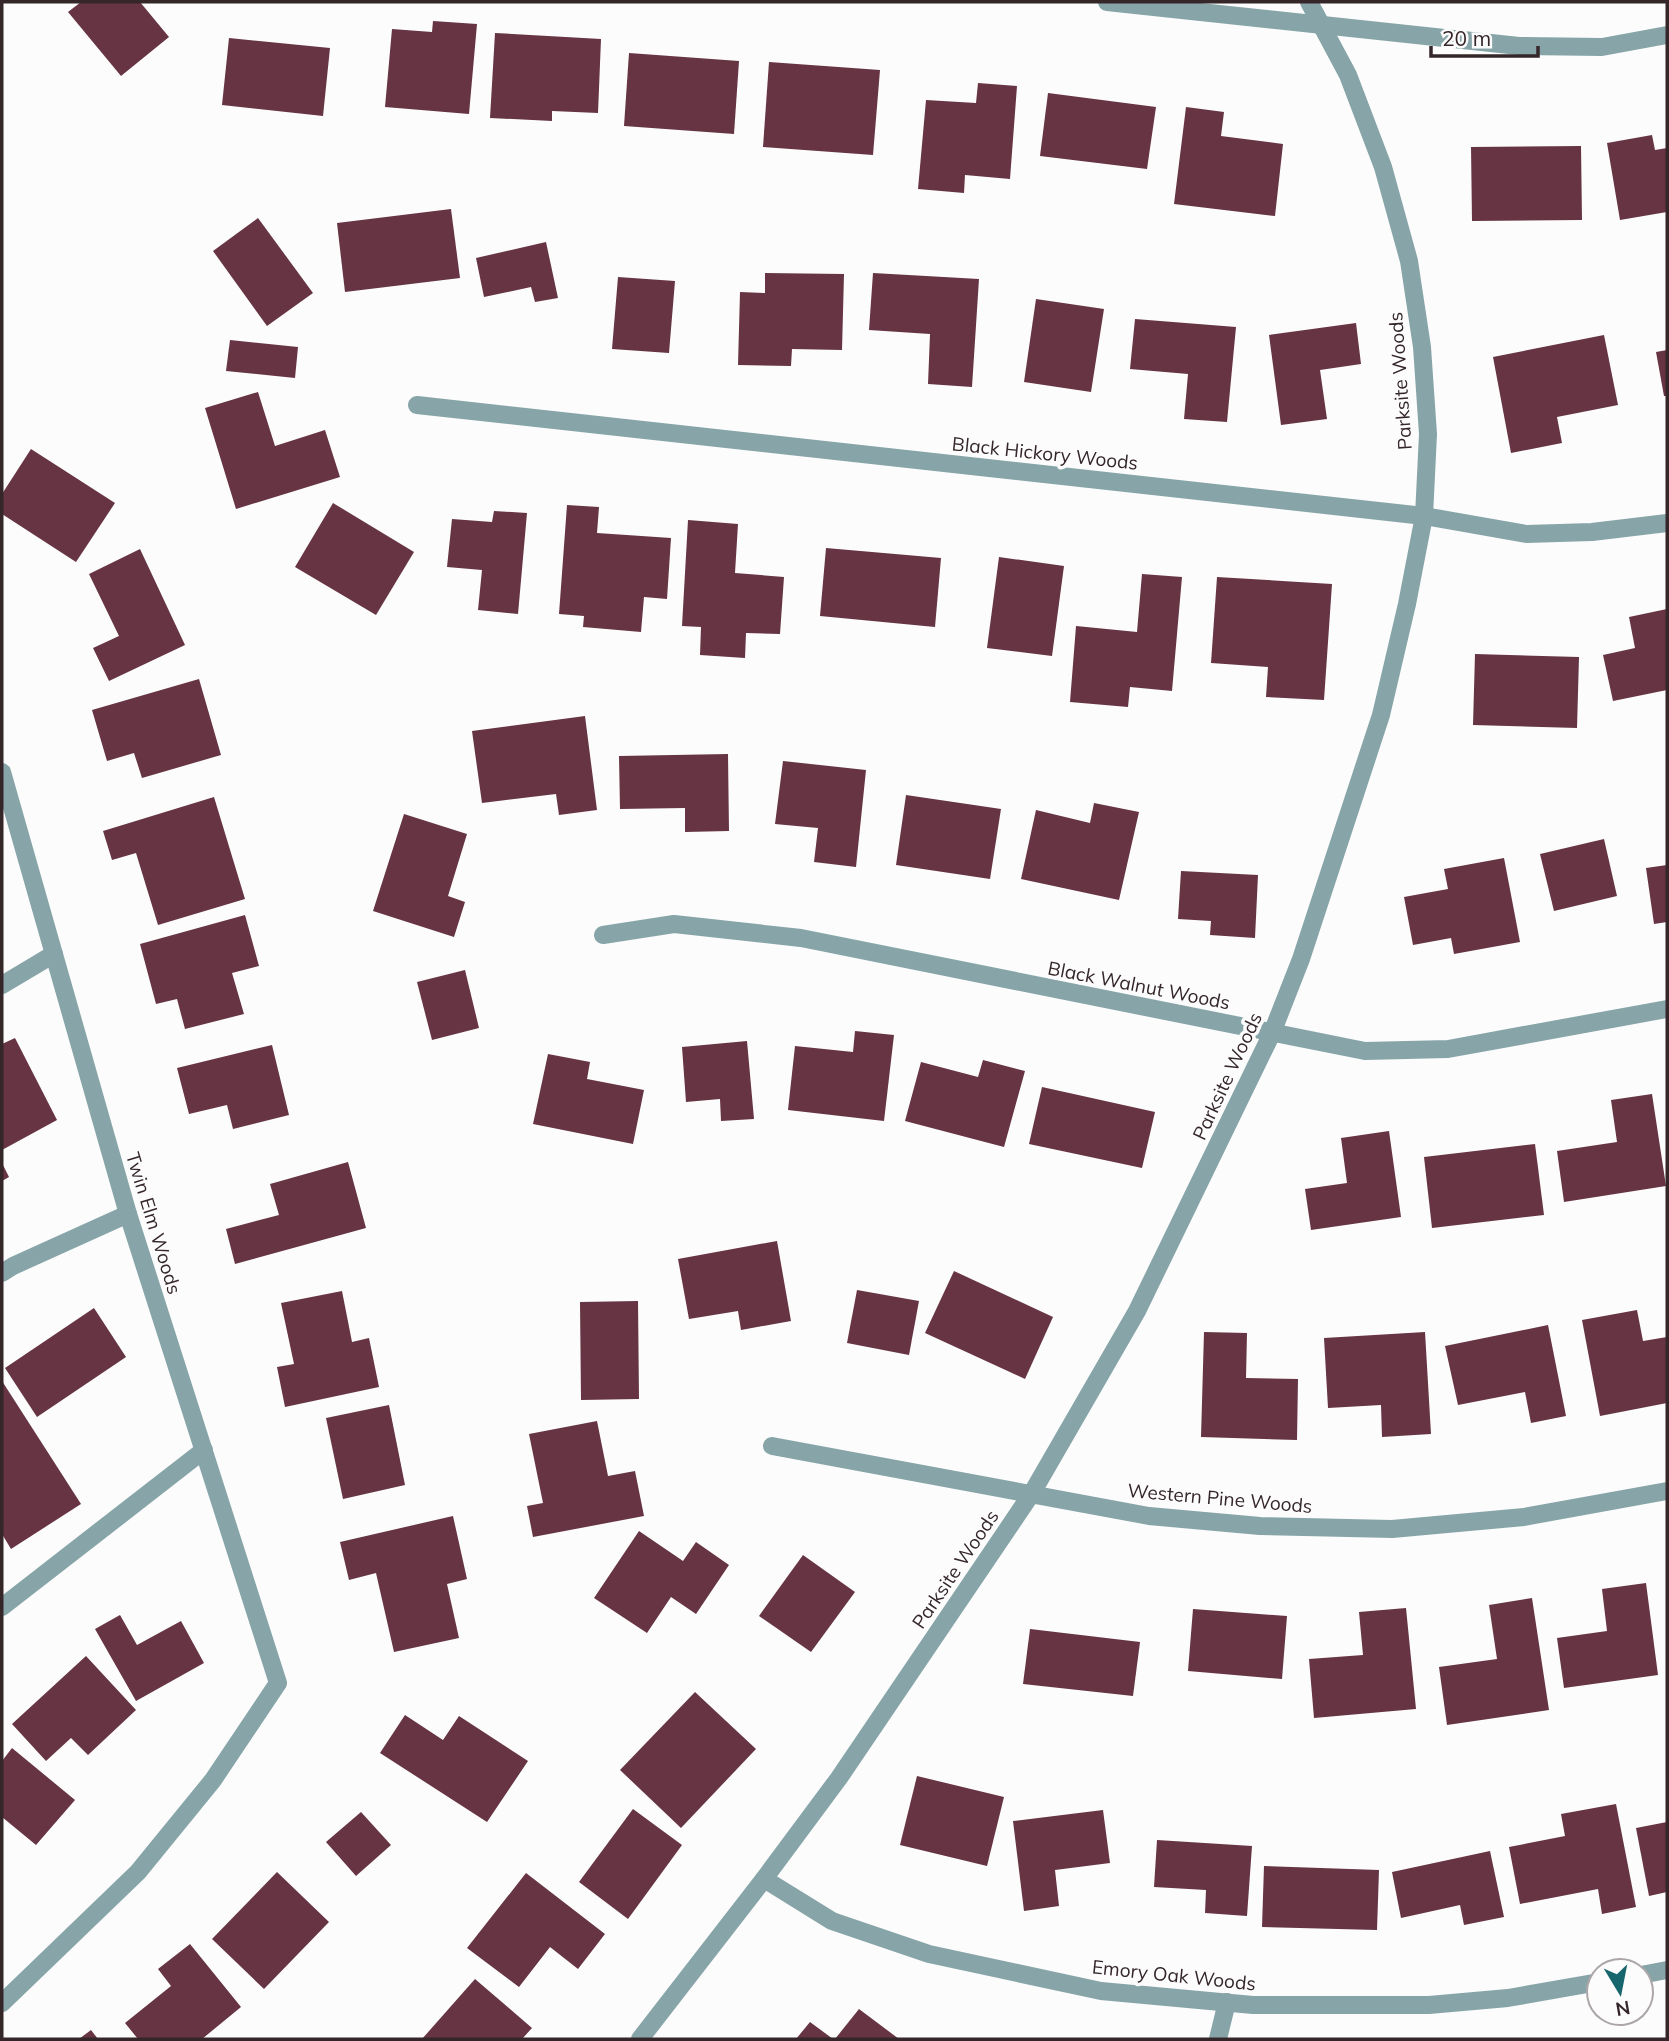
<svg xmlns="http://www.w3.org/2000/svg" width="1669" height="2041" font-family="Mulish,sans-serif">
<rect width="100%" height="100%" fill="#fcfcfc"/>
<!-- building -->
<g fill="#663443">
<path d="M 81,2 L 140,2 L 169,37 L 121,76 L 68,12 Z"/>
<path d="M 433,21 L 477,24 L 469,114 L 385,107 L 392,29 L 432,32 Z"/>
<path d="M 495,33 L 601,39 L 598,113 L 552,111 L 552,121 L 490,118 Z"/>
<path d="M 229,38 L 330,48 L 323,116 L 222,105 Z"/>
<path d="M 629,53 L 739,61 L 734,134 L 624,126 Z"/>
<path d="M 769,62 L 880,70 L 873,155 L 763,147 Z"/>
<path d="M 978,83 L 1017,86 L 1010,179 L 965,175 L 964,193 L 918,189 L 926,100 L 976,103 Z"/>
<path d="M 1048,93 L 1156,107 L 1147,169 L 1040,156 Z"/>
<path d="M 1186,107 L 1224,112 L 1221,136 L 1283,144 L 1275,216 L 1174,204 Z"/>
<path d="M 1652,135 L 1655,150 L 1667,148 L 1667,212 L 1620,220 L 1607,143 Z"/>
<path d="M 1581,146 L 1582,220 L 1472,221 L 1471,147 Z"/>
<path d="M 451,209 L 460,278 L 345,292 L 337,223 Z"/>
<path d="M 258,218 L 313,293 L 267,326 L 213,251 Z"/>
<path d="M 546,242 L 558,298 L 535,302 L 531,287 L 484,297 L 476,258 Z"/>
<path d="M 765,273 L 844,274 L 842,350 L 792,349 L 791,366 L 738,365 L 740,292 L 765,293 Z"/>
<path d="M 873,273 L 979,279 L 972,387 L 928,384 L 930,334 L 869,330 Z"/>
<path d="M 618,277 L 675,281 L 669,353 L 612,349 Z"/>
<path d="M 1036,299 L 1104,309 L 1091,392 L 1024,382 Z"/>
<path d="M 1135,319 L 1236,327 L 1227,422 L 1184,419 L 1188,374 L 1130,369 Z"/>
<path d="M 1356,323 L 1361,364 L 1320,370 L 1327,419 L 1281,425 L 1269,335 Z"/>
<path d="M 1604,335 L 1618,405 L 1557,417 L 1562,443 L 1511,453 L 1493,357 Z"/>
<path d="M 230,340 L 298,347 L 295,378 L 226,371 Z"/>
<path d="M 1667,350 L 1667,396 L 1664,396 L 1656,352 Z"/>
<path d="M 258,392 L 275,446 L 325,430 L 340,477 L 236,509 L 205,408 Z"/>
<path d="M 31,449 L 115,503 L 76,562 L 2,514 L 2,494 Z"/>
<path d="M 333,503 L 414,552 L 376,615 L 295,567 Z"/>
<path d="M 567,505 L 599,507 L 597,533 L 671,538 L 667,599 L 644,597 L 641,632 L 583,627 L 584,616 L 559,614 Z"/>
<path d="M 494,511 L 527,513 L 518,614 L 478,610 L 482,570 L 447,567 L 452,519 L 492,522 Z"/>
<path d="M 688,520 L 738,524 L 735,573 L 784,577 L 780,634 L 746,633 L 745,658 L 700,655 L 701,627 L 682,626 Z"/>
<path d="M 826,548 L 941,558 L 935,627 L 820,616 Z"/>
<path d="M 140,549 L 185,645 L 109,681 L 93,648 L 119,636 L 89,574 Z"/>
<path d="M 999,557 L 1064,566 L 1052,656 L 987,648 Z"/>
<path d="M 1142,574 L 1182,577 L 1172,691 L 1130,687 L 1128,707 L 1070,702 L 1076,626 L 1137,632 Z"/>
<path d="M 1217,577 L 1332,584 L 1324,700 L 1266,697 L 1268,667 L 1211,663 Z"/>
<path d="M 1667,609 L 1667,690 L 1613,701 L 1603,655 L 1635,648 L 1629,617 Z"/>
<path d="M 1475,654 L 1579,657 L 1577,728 L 1473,725 Z"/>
<path d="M 199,679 L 221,755 L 142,778 L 134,753 L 107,761 L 92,710 Z"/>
<path d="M 585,716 L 597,810 L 559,815 L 556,794 L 482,803 L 472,731 Z"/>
<path d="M 728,754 L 729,831 L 685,832 L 685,808 L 620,809 L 619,756 Z"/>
<path d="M 783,761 L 866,770 L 856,867 L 814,862 L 818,828 L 775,824 Z"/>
<path d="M 906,795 L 1001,809 L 990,879 L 896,865 Z"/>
<path d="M 214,797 L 245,899 L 158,925 L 136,853 L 112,860 L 103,831 Z"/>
<path d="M 1094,803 L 1139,812 L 1119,900 L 1021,879 L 1036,810 L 1090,823 Z"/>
<path d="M 404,814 L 467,834 L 448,896 L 465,902 L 454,937 L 373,911 Z"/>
<path d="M 1604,839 L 1617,896 L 1554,911 L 1540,854 Z"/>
<path d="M 1504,858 L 1520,942 L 1454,954 L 1451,938 L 1413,945 L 1404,897 L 1448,889 L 1444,869 Z"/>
<path d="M 1667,865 L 1667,922 L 1654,924 L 1646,868 Z"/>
<path d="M 1181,871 L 1258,875 L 1255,938 L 1210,935 L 1211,921 L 1178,919 Z"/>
<path d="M 245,915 L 259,966 L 232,973 L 244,1014 L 185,1029 L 177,999 L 156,1004 L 140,944 Z"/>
<path d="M 465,970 L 479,1028 L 432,1040 L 417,982 Z"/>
<path d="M 855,1031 L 894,1035 L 884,1121 L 788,1110 L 795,1046 L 853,1052 Z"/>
<path d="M 15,1038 L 57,1120 L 2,1150 L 2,1044 Z"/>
<path d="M 747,1041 L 754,1119 L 721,1121 L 720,1099 L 686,1102 L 682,1047 Z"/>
<path d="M 272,1045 L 289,1115 L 233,1129 L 227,1105 L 189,1114 L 177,1068 Z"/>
<path d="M 548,1054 L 590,1062 L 587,1079 L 644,1090 L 633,1144 L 533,1124 Z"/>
<path d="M 983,1060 L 1025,1071 L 1004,1147 L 905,1121 L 921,1062 L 978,1077 Z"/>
<path d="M 1042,1087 L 1155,1112 L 1142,1168 L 1029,1144 Z"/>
<path d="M 1652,1094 L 1666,1186 L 1564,1202 L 1557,1151 L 1617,1142 L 1611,1100 Z"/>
<path d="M 1389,1131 L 1401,1217 L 1311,1230 L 1305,1189 L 1347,1183 L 1341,1138 Z"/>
<path d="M 1535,1144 L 1544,1215 L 1432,1228 L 1424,1157 Z"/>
<path d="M 348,1162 L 366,1228 L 235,1264 L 226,1229 L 279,1215 L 270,1184 Z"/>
<path d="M 2,1163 L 9,1177 L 2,1181 Z"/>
<path d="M 777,1241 L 791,1321 L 741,1330 L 738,1311 L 689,1319 L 678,1259 Z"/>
<path d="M 954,1271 L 1053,1317 L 1025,1379 L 925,1333 Z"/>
<path d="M 857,1290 L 919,1301 L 909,1355 L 847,1343 Z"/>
<path d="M 342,1291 L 352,1342 L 369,1338 L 379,1387 L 285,1407 L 277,1367 L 294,1364 L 281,1303 Z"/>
<path d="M 638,1301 L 639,1399 L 581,1400 L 580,1302 Z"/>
<path d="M 94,1308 L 126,1357 L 37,1417 L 5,1368 Z"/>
<path d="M 1637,1310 L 1643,1341 L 1667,1337 L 1667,1403 L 1600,1416 L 1582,1320 Z"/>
<path d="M 1548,1325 L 1566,1416 L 1531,1423 L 1525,1392 L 1458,1405 L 1445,1346 Z"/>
<path d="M 1204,1332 L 1247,1333 L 1246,1378 L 1298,1379 L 1297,1440 L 1201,1437 Z"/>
<path d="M 1425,1332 L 1431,1434 L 1382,1437 L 1381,1405 L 1328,1408 L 1324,1338 Z"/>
<path d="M 2,1381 L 81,1504 L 11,1549 L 2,1534 Z"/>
<path d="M 389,1405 L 405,1485 L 343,1499 L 326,1418 Z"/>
<path d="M 597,1421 L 608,1476 L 635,1471 L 644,1516 L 533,1537 L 527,1506 L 543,1503 L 529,1434 Z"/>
<path d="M 453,1516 L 467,1579 L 447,1584 L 459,1638 L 394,1652 L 376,1573 L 349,1580 L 340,1542 Z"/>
<path d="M 639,1531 L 683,1561 L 696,1542 L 729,1565 L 696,1614 L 671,1597 L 647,1633 L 594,1598 Z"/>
<path d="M 803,1555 L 855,1592 L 811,1652 L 759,1616 Z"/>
<path d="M 1646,1583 L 1658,1675 L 1564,1688 L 1557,1638 L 1607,1631 L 1602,1589 Z"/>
<path d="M 1532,1598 L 1549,1710 L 1447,1725 L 1439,1667 L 1497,1659 L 1489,1605 Z"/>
<path d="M 1406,1608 L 1416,1709 L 1314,1718 L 1309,1659 L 1363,1655 L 1359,1612 Z"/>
<path d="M 1193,1609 L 1287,1616 L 1282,1679 L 1188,1671 Z"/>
<path d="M 120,1615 L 137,1645 L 181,1621 L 204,1663 L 136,1701 L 95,1629 Z"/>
<path d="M 1030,1629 L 1140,1642 L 1133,1696 L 1023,1684 Z"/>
<path d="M 86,1656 L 136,1710 L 88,1755 L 71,1738 L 46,1761 L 12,1724 Z"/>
<path d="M 695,1692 L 756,1749 L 681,1828 L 620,1770 Z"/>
<path d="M 405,1715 L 443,1740 L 459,1716 L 528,1761 L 487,1822 L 380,1753 Z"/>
<path d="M 12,1748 L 75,1800 L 36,1845 L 2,1817 L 2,1761 Z"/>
<path d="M 917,1776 L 1004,1797 L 987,1866 L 900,1845 Z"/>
<path d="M 1616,1804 L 1636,1907 L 1602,1914 L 1598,1889 L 1520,1904 L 1509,1847 L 1565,1836 L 1561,1814 Z"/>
<path d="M 633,1809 L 682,1845 L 628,1919 L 579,1882 Z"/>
<path d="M 1103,1810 L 1110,1863 L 1055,1870 L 1059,1906 L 1024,1911 L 1013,1821 Z"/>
<path d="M 361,1812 L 391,1845 L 356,1876 L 326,1842 Z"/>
<path d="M 1667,1822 L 1667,1892 L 1649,1896 L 1636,1828 Z"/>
<path d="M 1157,1840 L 1252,1846 L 1247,1916 L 1205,1913 L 1206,1890 L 1154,1887 Z"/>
<path d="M 1490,1851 L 1504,1917 L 1464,1925 L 1460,1905 L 1401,1918 L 1392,1872 Z"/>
<path d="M 1264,1866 L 1379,1870 L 1377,1930 L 1262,1927 Z"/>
<path d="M 277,1872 L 329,1922 L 264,1989 L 212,1939 Z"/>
<path d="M 526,1873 L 605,1934 L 578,1969 L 550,1947 L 519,1987 L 467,1948 Z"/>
<path d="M 190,1944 L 241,2007 L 202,2039 L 138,2039 L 125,2023 L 171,1986 L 158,1969 Z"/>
<path d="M 475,1979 L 532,2028 L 522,2039 L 422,2039 Z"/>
<path d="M 859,2009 L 899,2039 L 835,2039 Z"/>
<path d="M 810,2022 L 833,2039 L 796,2039 Z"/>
<path d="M 91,2030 L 98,2039 L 79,2039 Z"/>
</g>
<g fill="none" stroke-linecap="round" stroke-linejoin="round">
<!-- service -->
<g stroke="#87a5a8" stroke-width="18">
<path d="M 2,985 L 54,954"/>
<path d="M 2,1607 L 204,1450"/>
</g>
<!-- minor -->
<g stroke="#87a5a8" stroke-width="18">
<path d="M 1107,2 L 1519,46 L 1602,47 L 1667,35"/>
<path d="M 417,405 L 1424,516 L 1526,534 L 1592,532 L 1667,523"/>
<path d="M 2,772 L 128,1214 L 278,1683 L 213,1780 L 138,1872 L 2,2003"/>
<path d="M 603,935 L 674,924 L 801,938 L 1365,1051 L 1448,1049 L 1667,1009"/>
<path d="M 2,1273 L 13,1266 L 128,1214"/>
<path d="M 772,1446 L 1149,1516 L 1260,1526 L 1392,1529 L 1524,1517 L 1667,1491"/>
<path d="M 764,1879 L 832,1921 L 929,1954 L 1101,1991 L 1253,2005 L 1429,2005 L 1508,1998 L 1599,1982"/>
<path d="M 1641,1975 L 1667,1970"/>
<path d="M 640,2039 L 764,1879 L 839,1778 L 1032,1493 L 1137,1311 L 1272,1033 L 1301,959 L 1381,715 L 1407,604 L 1424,516 L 1428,434 L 1422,347 L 1409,261 L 1383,167 L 1348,75 L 1309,2"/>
<path d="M 1218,2039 L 1227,2002"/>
</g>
</g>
<g text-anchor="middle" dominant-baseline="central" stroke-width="7" stroke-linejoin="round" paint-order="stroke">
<!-- street labels -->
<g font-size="19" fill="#342629" stroke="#fcfcfc">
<text transform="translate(1400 381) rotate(-94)">Parksite Woods</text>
<text transform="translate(1045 453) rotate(6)">Black Hickory Woods</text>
<text transform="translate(1139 985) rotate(11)">Black Walnut Woods</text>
<text transform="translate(1227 1076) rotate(-65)">Parksite Woods</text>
<text transform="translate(154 1223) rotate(73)">Twin Elm Woods</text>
<text transform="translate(1220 1498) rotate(5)">Western Pine Woods</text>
<text transform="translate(955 1569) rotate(-56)">Parksite Woods</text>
<text transform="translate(1174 1975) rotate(6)">Emory Oak Woods</text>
</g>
</g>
<!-- border -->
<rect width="1669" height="2041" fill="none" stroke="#342629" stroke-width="7"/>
<!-- north arrow -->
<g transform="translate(1620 1992) rotate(170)"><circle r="33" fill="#fcfcfc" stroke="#aca6a8" stroke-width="2"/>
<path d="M0-5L12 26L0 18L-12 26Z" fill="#18666d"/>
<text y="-10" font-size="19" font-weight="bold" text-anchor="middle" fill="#342629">N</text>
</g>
<!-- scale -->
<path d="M1431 46v10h107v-10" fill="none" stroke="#342629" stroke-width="3.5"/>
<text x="1442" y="46" font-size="21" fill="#342629" stroke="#fcfcfc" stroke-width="5" paint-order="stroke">20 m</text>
</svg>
